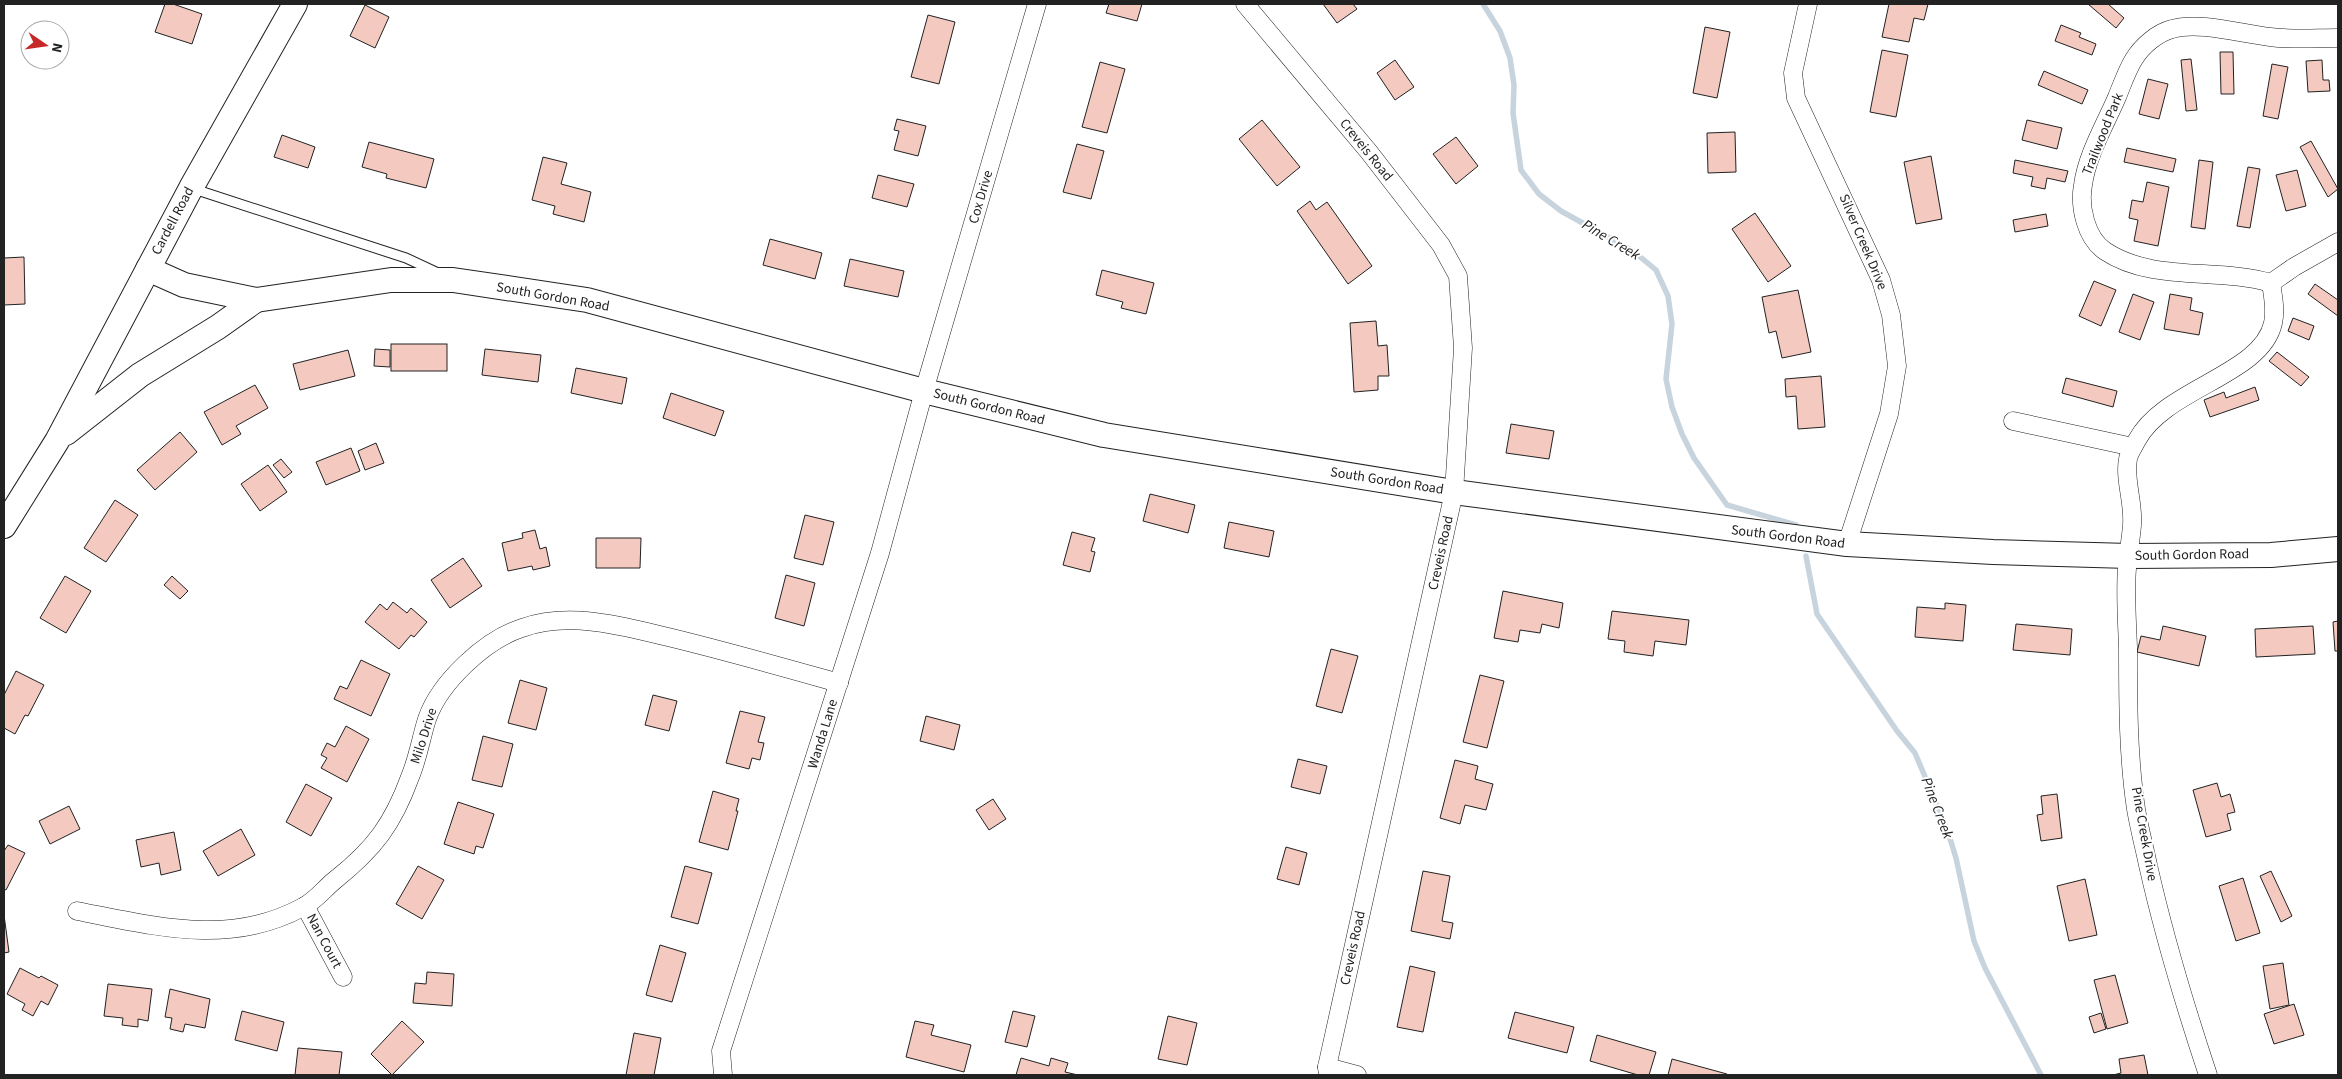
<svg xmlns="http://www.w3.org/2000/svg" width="2342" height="1079" font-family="'Source Sans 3',sans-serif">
<rect width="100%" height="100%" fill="#fff"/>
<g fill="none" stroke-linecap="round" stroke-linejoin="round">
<!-- stream -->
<g stroke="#c7d3dd" stroke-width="5.5">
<path d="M 1483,4 L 1500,31 L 1510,58 L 1514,85 L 1513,113 L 1521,170 L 1539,194 L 1561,211 L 1633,251 L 1656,270 L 1668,296 L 1672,324 L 1666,379 L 1672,407 L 1682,434 L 1694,458 L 1727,505 L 1796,525"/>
<path d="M 1806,556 L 1817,614 L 1897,731 L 1915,753 L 1926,779 L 1948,832 L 1956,858 L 1974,941 L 1985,968 L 2041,1075"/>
</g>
</g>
<!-- building -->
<g fill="#f3c9c0" stroke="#222">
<path d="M 165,4 L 173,4 L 202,14 L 192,44 L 155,32 Z"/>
<path d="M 1109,4 L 1142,4 L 1137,21 L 1106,13 Z"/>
<path d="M 1323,4 L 1353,4 L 1357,9 L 1337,23 Z"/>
<path d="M 1889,4 L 1928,4 L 1924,20 L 1914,18 L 1909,42 L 1882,37 Z"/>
<path d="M 2088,4 L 2108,4 L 2124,18 L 2116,28 Z"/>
<path d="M 365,5 L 389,17 L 375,48 L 350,36 Z"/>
<path d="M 928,15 L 955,22 L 939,84 L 911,77 Z"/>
<path d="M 2061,25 L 2081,33 L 2079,37 L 2096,44 L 2092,55 L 2055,41 Z"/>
<path d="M 1705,27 L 1730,32 L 1717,98 L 1693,93 Z"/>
<path d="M 1882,50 L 1908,55 L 1896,117 L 1870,112 Z"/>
<path d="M 2220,52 L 2233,52 L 2234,94 L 2221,94 Z"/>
<path d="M 2191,59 L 2197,110 L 2186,111 L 2181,60 Z"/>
<path d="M 1395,60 L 1414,87 L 1395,100 L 1377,73 Z"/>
<path d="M 2322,60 L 2323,80 L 2329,80 L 2330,91 L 2308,92 L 2306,61 Z"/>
<path d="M 1100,62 L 1125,69 L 1107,133 L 1082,127 Z"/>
<path d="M 2272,64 L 2288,67 L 2278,119 L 2263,116 Z"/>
<path d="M 2044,71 L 2088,90 L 2082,104 L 2038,85 Z"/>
<path d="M 2148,79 L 2168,84 L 2159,119 L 2139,114 Z"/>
<path d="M 897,119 L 926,126 L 918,156 L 894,150 L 899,131 L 894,130 Z"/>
<path d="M 1262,120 L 1300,167 L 1277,186 L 1239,139 Z"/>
<path d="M 2027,120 L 2062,128 L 2057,149 L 2022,140 Z"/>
<path d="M 1735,132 L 1736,172 L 1708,173 L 1707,133 Z"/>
<path d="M 282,135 L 315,147 L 308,168 L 274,157 Z"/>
<path d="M 1456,137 L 1478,166 L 1456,184 L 1433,154 Z"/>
<path d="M 2311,141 L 2338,189 L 2328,197 L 2300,147 Z"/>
<path d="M 369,142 L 434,159 L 426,188 L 386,178 L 387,174 L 362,167 Z"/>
<path d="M 1077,144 L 1104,151 L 1091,199 L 1063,192 Z"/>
<path d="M 2127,148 L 2176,159 L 2173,172 L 2124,162 Z"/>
<path d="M 1931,156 L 1942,219 L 1916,224 L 1904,162 Z"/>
<path d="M 543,157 L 567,163 L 561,184 L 591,192 L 584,222 L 553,214 L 555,206 L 532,200 Z"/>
<path d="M 2015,160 L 2068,171 L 2065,182 L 2047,178 L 2045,189 L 2031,186 L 2033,177 L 2013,173 Z"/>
<path d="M 2199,160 L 2213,162 L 2205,229 L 2191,227 Z"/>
<path d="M 2248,167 L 2260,169 L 2250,228 L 2237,226 Z"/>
<path d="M 2297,170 L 2306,206 L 2286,211 L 2276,175 Z"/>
<path d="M 878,175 L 914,184 L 907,207 L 872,198 Z"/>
<path d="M 2147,182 L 2169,187 L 2158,246 L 2134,241 L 2138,220 L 2129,218 L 2132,200 L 2143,202 Z"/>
<path d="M 1310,201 L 1316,210 L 1327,202 L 1372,266 L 1348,284 L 1297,211 Z"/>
<path d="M 1755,213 L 1791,266 L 1768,282 L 1732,229 Z"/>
<path d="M 2046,214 L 2048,226 L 2015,232 L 2013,220 Z"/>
<path d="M 770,239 L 822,253 L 815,279 L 763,265 Z"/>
<path d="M 24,257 L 25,304 L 4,305 L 4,258 Z"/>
<path d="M 850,259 L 904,271 L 898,297 L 844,286 Z"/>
<path d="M 1102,270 L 1154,283 L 1146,314 L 1121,308 L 1123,302 L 1096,295 Z"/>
<path d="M 2094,281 L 2116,290 L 2101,326 L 2079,316 Z"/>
<path d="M 2315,284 L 2338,300 L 2338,316 L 2308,294 Z"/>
<path d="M 1798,290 L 1811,352 L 1782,358 L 1776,331 L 1769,333 L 1762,297 Z"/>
<path d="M 2133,294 L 2154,302 L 2140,340 L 2119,332 Z"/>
<path d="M 2170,294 L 2192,298 L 2190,310 L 2203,313 L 2199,335 L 2164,329 Z"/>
<path d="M 2293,318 L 2314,326 L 2309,340 L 2288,331 Z"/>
<path d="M 1376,321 L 1378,346 L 1387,345 L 1389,376 L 1378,376 L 1378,390 L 1354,392 L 1350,323 Z"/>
<rect x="391" y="344" width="56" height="27"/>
<path d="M 375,349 L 390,350 L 390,367 L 374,366 Z"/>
<path d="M 485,349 L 541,355 L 538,382 L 482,375 Z"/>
<path d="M 348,350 L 355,376 L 300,390 L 293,364 Z"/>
<path d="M 2277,352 L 2309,377 L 2301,386 L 2269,361 Z"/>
<path d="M 576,368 L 627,378 L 622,404 L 571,393 Z"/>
<path d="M 1821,376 L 1825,427 L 1798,429 L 1796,396 L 1786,397 L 1785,379 Z"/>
<path d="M 2066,378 L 2117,391 L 2113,407 L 2062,393 Z"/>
<path d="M 255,385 L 268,408 L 236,426 L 241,434 L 222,445 L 204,412 Z"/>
<path d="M 2255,387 L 2259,400 L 2210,417 L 2204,400 L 2224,392 L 2226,398 Z"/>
<path d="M 671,393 L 724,411 L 715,436 L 663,418 Z"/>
<path d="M 1511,424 L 1554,431 L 1549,459 L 1506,453 Z"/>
<path d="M 180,432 L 197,452 L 155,490 L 137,470 Z"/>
<path d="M 376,443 L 384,463 L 365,470 L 358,451 Z"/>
<path d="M 351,448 L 360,471 L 326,485 L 316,462 Z"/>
<path d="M 281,459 L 292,472 L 284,478 L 273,465 Z"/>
<path d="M 268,465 L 287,492 L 260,511 L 241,484 Z"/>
<path d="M 1150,494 L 1195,505 L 1188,533 L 1143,521 Z"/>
<path d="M 115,500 L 138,515 L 106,562 L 84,548 Z"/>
<path d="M 805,515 L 834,522 L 823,565 L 794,558 Z"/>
<path d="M 1229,522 L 1274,531 L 1269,557 L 1224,548 Z"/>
<path d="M 535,530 L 540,549 L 546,547 L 550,566 L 533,570 L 532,566 L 508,571 L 502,543 L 523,538 L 522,533 Z"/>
<path d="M 1072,532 L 1095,538 L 1091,551 L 1095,552 L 1090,572 L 1063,565 Z"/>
<path d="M 596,538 L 641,538 L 640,568 L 596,568 Z"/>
<path d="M 463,558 L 482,586 L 450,608 L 431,580 Z"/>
<path d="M 786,575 L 815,583 L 804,626 L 775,618 Z"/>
<path d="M 65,576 L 91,591 L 66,633 L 40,618 Z"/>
<path d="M 172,576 L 188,591 L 180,599 L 164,585 Z"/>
<path d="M 1503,591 L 1563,603 L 1559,628 L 1542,624 L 1540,633 L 1520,630 L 1518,642 L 1494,638 Z"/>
<path d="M 393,602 L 407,613 L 411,608 L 427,622 L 414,637 L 411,635 L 399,649 L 365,622 L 380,604 L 387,610 Z"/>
<path d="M 1945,603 L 1966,605 L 1963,641 L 1915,637 L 1917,607 L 1945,609 Z"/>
<path d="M 1612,611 L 1689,620 L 1686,645 L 1655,641 L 1653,656 L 1624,652 L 1625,641 L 1608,639 Z"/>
<path d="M 2338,621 L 2338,651 L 2335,651 L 2333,622 Z"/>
<path d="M 2016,624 L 2072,629 L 2070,655 L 2013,650 Z"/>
<path d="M 2163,626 L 2206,636 L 2199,666 L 2137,652 L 2141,636 L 2160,640 Z"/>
<path d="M 2313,626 L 2315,654 L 2256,657 L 2255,629 Z"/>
<path d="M 1331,649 L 1358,656 L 1342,713 L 1316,706 Z"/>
<path d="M 361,660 L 390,674 L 371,716 L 334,699 L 340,686 L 347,689 Z"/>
<path d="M 16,671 L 44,685 L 28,716 L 25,715 L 15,734 L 4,728 L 4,695 Z"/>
<path d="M 1480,675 L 1504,681 L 1487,748 L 1463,742 Z"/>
<path d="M 520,680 L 547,688 L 536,730 L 508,723 Z"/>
<path d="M 653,695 L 677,701 L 669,731 L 645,725 Z"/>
<path d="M 740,711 L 765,717 L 758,742 L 764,743 L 760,760 L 752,758 L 749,769 L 726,763 Z"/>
<path d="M 926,716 L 960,725 L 954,750 L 920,741 Z"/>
<path d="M 346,726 L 369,739 L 347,782 L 321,768 L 327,758 L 321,755 L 327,743 L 335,747 Z"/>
<path d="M 483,736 L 513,744 L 502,787 L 472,780 Z"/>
<path d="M 1298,759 L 1327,766 L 1320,794 L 1291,787 Z"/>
<path d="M 1455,760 L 1478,766 L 1475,779 L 1493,784 L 1486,810 L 1465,805 L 1460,824 L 1440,818 Z"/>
<path d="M 2217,783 L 2221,797 L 2230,794 L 2235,812 L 2227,814 L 2231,830 L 2206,837 L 2193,790 Z"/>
<path d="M 306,784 L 332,798 L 311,836 L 286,822 Z"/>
<path d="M 713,791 L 739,799 L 736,811 L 738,811 L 728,850 L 699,842 Z"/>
<path d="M 2057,794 L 2062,838 L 2041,841 L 2037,815 L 2043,814 L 2041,796 Z"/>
<path d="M 993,799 L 1006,819 L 989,830 L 976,810 Z"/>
<path d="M 458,802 L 494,814 L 483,848 L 476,846 L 474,854 L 444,844 Z"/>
<path d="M 69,806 L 80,829 L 50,844 L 39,821 Z"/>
<path d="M 241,829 L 255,855 L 218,876 L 203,851 Z"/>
<path d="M 174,832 L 181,870 L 161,875 L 159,863 L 141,867 L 136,840 Z"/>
<path d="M 8,845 L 25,853 L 6,890 L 4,889 L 4,851 Z"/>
<path d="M 1286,847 L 1307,853 L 1299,885 L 1277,879 Z"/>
<path d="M 418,866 L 444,880 L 422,919 L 396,904 Z"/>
<path d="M 685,866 L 712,873 L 698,924 L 671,917 Z"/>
<path d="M 1423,871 L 1450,876 L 1442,921 L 1453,923 L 1450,939 L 1411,931 Z"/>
<path d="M 2271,871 L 2292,916 L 2281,922 L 2260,876 Z"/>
<path d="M 2243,878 L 2260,933 L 2236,941 L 2219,886 Z"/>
<path d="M 2085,879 L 2097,935 L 2069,941 L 2057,886 Z"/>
<path d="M 4,915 L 9,952 L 4,953 Z"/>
<path d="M 660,945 L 686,953 L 672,1002 L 646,995 Z"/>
<path d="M 2283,963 L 2289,1005 L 2270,1009 L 2263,966 Z"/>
<path d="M 1410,966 L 1435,972 L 1423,1032 L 1397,1027 Z"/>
<path d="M 20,968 L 39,978 L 41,976 L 58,985 L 48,1005 L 41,1001 L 33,1016 L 22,1010 L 25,1004 L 7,994 Z"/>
<path d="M 427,972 L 454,974 L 452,1006 L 413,1003 L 415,983 L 426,984 Z"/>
<path d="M 2115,975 L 2128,1023 L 2107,1029 L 2094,980 Z"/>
<path d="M 108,984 L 152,989 L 148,1021 L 138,1019 L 138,1027 L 122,1025 L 123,1018 L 104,1016 Z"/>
<path d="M 170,989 L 210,999 L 205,1028 L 185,1024 L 183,1032 L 170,1029 L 172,1018 L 165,1017 Z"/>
<path d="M 2294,1004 L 2304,1035 L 2274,1044 L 2264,1014 Z"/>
<path d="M 242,1011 L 284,1022 L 277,1051 L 235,1040 Z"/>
<path d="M 1013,1011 L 1035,1016 L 1027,1047 L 1005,1042 Z"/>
<path d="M 1515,1012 L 1574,1027 L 1567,1053 L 1508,1038 Z"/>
<path d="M 2101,1013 L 2106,1029 L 2094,1033 L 2089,1017 Z"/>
<path d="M 1168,1016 L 1197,1023 L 1187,1065 L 1158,1059 Z"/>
<path d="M 402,1021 L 424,1042 L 392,1075 L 371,1054 Z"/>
<path d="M 915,1021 L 934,1025 L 931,1035 L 971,1045 L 964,1072 L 906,1057 Z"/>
<path d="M 634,1033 L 661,1038 L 654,1075 L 626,1075 Z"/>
<path d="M 1597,1035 L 1656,1052 L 1649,1075 L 1638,1075 L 1590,1061 Z"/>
<path d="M 298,1048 L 342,1052 L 339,1075 L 295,1075 Z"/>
<path d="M 2144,1055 L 2148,1075 L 2113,1075 L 2121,1073 L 2119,1059 Z"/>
<path d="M 1021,1058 L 1049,1066 L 1051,1058 L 1068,1063 L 1065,1072 L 1078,1075 L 1016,1075 Z"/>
<path d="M 1672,1059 L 1727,1074 L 1727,1075 L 1668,1075 Z"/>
</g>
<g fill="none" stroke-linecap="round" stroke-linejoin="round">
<defs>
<path id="lane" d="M 191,188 L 406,258 L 436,272"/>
<g id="street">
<path d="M 1245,4 L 1369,152 L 1441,245 L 1458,276 L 1463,348 L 1454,492 L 1327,1067 L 1328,1075"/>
<path d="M 1808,4 L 1793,73 L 1796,98 L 1881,280 L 1891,315 L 1897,366 L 1889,414 L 1847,544"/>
<path d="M 2271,283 C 2218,267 2153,283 2105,251 C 2086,238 2079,207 2083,185 C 2087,155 2105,125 2117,97 C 2122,85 2127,70 2134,59 C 2142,46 2157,33 2172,29 C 2199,21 2242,34 2270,37 C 2292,40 2316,38 2338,38"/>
<path d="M 2271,283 L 2294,267 L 2338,242"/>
<path d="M 2013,421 L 2133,447"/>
<path d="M 305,906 L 343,977"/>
<path d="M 77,911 C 155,926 229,947 303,907 C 315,901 325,888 335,880 C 374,849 393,824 410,777 C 418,758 421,738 427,719 C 440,682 485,640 522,628 C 570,611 621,626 668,637 C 726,651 782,667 839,683"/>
<path d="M 1327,1067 L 1357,1075"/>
<path d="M 723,1075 L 721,1051 L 880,553 L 924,391 L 1037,4"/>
<path d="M 2208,1075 C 2185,1006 2164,936 2148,865 C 2144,846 2139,827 2136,809 C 2128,756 2128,701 2128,647 C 2127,621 2125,594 2127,568 C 2128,554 2131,539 2132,525 C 2134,503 2124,479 2128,459 C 2129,453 2134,446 2137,440 C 2165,388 2262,375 2273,323 C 2276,310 2273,296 2271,283"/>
</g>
<g id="secondary">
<path d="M 148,269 L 184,285 L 256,300 L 391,280 L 453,280 L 587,300 L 924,391 L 1104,435 L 1454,492 L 1847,544 L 1993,552 L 2129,556 L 2271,555 L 2338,549"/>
<path d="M 66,433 L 140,375 L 218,327 L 256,300"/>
<path d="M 4,526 L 57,441 L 191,188 L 295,4"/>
</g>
</defs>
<!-- lane casing -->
<use href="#lane" stroke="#222" stroke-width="11"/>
<!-- street casing -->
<use href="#street" stroke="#222" stroke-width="19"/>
<!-- secondary casing -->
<use href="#secondary" stroke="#222" stroke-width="26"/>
<!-- lane -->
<use href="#lane" stroke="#fff" stroke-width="9"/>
<!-- street -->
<use href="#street" stroke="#fff" stroke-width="18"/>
<!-- secondary -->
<use href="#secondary" stroke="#fff" stroke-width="24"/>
</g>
<g text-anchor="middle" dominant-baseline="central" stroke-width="4" stroke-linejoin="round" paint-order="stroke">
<!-- street labels -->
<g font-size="14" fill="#222" stroke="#fff">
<text transform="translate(2103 134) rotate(-68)">Trailwood Park</text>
<text transform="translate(1366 150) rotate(51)">Creveis Road</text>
<text transform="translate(981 197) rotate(-74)">Cox Drive</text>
<text transform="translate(173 221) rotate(-62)">Cardell Road</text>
<text transform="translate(1863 242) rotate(67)">Silver Creek Drive</text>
<text transform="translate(553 297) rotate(10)">South Gordon Road</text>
<text transform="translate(989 407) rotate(14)">South Gordon Road</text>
<text transform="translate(1387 481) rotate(9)">South Gordon Road</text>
<text transform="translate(1788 537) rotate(7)">South Gordon Road</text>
<text transform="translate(1441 553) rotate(-78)">Creveis Road</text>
<text transform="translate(2192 555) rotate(-1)">South Gordon Road</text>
<text transform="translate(823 734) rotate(-73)">Wanda Lane</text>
<text transform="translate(424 736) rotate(-72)">Milo Drive</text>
<text transform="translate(2144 834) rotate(80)">Pine Creek Drive</text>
<text transform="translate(324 941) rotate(62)">Nan Court</text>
<text transform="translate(1353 948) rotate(-78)">Creveis Road</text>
</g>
<!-- water labels -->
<g font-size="15" font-style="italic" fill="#222" stroke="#fff">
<text transform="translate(1611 240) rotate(31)">Pine Creek</text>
<text transform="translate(1937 808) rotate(69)">Pine Creek</text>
</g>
</g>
<!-- border -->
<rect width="2342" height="1079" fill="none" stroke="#222222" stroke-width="10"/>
<!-- north arrow -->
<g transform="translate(45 45) rotate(103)"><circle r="24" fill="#ffffff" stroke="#a7a7a7"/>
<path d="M0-4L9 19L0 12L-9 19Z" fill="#c62828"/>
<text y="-8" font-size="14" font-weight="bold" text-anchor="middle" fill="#222222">N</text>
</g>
</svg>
